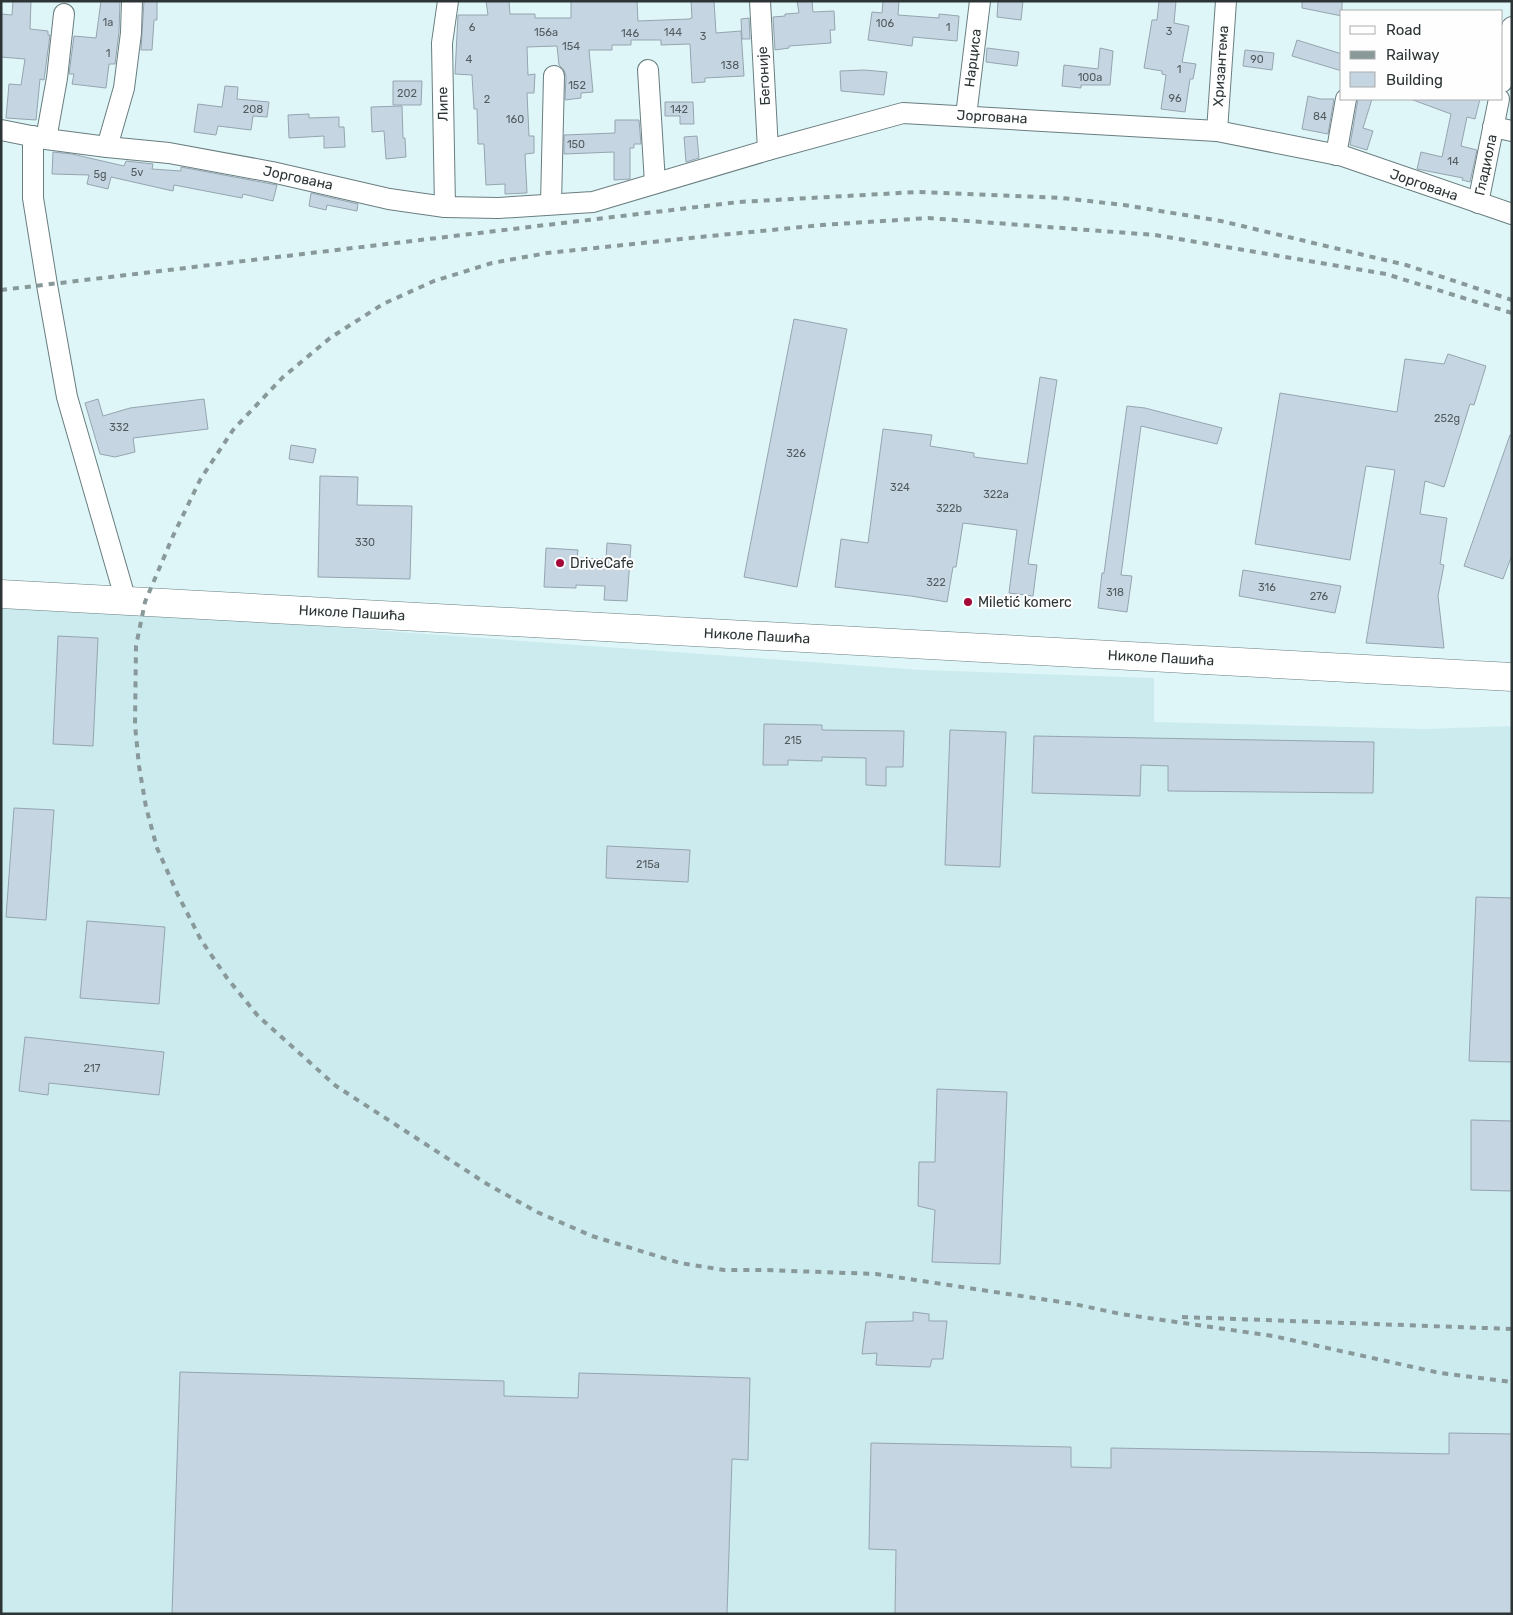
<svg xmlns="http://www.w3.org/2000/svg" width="1513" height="1615" font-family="Rubik,sans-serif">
<rect width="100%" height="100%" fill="#dff6f8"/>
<!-- built -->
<path fill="#cbebef" d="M 1,603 L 921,670 L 1154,678 L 1154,722 L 1425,729 L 1512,726 L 1512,1614 L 1,1614 Z"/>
<!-- building -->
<g fill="#c5d5e1" stroke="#95a5b0">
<path d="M 13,1 L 31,1 L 30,29 L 48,31 L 48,35 L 50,35 L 44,80 L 40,79 L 36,120 L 6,118 L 9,84 L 21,85 L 25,59 L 1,57 L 1,14 L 12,15 Z"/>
<path d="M 101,1 L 120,1 L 119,32 L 115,64 L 109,64 L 106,88 L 72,84 L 74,74 L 69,74 L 74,36 L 96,38 Z"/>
<path d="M 144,1 L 157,1 L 157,20 L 154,20 L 152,50 L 141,50 Z"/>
<path d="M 486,1 L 509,1 L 510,14 L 535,14 L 535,18 L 571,18 L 571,1 L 637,1 L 638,21 L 689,19 L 692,18 L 691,1 L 714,1 L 716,33 L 741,31 L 744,76 L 705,78 L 705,82 L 692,83 L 690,44 L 661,45 L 661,40 L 631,40 L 631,45 L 612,45 L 612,50 L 589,50 L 593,92 L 581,93 L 581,98 L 565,100 L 566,76 L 564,70 L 559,65 L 557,46 L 527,47 L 528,75 L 535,74 L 534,93 L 527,93 L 529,136 L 534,136 L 534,153 L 525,154 L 527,193 L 505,194 L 505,184 L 486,185 L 484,144 L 478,144 L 477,109 L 474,109 L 472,75 L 455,74 L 458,15 L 488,15 Z"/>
<path d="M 797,1 L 812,1 L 813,12 L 834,11 L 835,30 L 830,30 L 831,43 L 789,46 L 789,48 L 775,50 L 773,17 L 785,16 L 785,14 L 799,13 Z"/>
<path d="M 883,1 L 899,1 L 898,15 L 939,18 L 939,14 L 959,16 L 957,41 L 913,37 L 912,46 L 868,40 L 872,12 L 882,13 Z"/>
<path d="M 998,1 L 1023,1 L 1021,20 L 997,17 Z"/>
<path d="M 1159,1 L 1176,1 L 1174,23 L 1189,26 L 1182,62 L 1196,64 L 1193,79 L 1190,79 L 1185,112 L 1161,109 L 1166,75 L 1162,74 L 1162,71 L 1144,68 L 1152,20 L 1157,20 Z"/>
<path d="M 1302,1 L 1342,1 L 1342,16 L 1302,8 Z"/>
<path d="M 749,18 L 750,39 L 742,39 L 741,19 Z"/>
<path d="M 1297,40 L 1342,54 L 1342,71 L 1292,56 Z"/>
<path d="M 987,48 L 1019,52 L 1017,66 L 986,62 Z"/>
<path d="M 1100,48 L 1113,51 L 1110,85 L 1081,85 L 1081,88 L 1062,86 L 1064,65 L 1098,69 Z"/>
<path d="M 1245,50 L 1274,53 L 1272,70 L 1243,66 Z"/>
<path d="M 864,70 L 887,72 L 884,95 L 841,91 L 840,71 Z"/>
<path d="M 393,81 L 422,81 L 421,105 L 393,105 Z"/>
<path d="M 225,86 L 238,87 L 237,99 L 269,102 L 267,117 L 253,116 L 251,130 L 218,126 L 216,135 L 194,132 L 198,104 L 222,107 Z"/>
<path d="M 1308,96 L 1320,99 L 1334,99 L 1328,134 L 1302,129 Z"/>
<path d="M 1358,99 L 1372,99 L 1363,128 L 1373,131 L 1367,150 L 1350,145 Z"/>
<path d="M 1413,99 L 1480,99 L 1475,119 L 1467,117 L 1461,146 L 1477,150 L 1470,182 L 1462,180 L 1463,178 L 1417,169 L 1421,152 L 1442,157 L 1451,114 L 1413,100 Z"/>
<path d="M 665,102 L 693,102 L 694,124 L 680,124 L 680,116 L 665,116 Z"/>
<path d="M 402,106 L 403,138 L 405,138 L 406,157 L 386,159 L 384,131 L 372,132 L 371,107 Z"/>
<path d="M 309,114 L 309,118 L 339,117 L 339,127 L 344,127 L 345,147 L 324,148 L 324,136 L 289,138 L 288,115 Z"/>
<path d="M 615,120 L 639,120 L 641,144 L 634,144 L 634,148 L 630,148 L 630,179 L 614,180 L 614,152 L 564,154 L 564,135 L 615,133 Z"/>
<path d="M 697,136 L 699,158 L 686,162 L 684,137 Z"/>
<path d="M 53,152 L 72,154 L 124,166 L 126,161 L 153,164 L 152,169 L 181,171 L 181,167 L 277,185 L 273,201 L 243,194 L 242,198 L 174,185 L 173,191 L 111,177 L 108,189 L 87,184 L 89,175 L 52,174 Z"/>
<path d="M 311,193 L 358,204 L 357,211 L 327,205 L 326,210 L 309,206 Z"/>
<path d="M 794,319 L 847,329 L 797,587 L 744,577 Z"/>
<path d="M 1448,354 L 1486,366 L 1474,405 L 1470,404 L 1444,487 L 1425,481 L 1420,514 L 1447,518 L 1440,564 L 1444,565 L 1438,596 L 1444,648 L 1366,643 L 1395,470 L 1366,466 L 1350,560 L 1255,544 L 1280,393 L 1397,412 L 1405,359 L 1444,364 Z"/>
<path d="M 1040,377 L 1057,380 L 1028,564 L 1037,565 L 1033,596 L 1009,593 L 1017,530 L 963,523 L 956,567 L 953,567 L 947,602 L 911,596 L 835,587 L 841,539 L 868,543 L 883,429 L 932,435 L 930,446 L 974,453 L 974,457 L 1027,464 Z"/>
<path d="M 98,399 L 103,416 L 130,408 L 204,399 L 208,429 L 133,438 L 135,452 L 115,457 L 100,454 L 85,403 Z"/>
<path d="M 1127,406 L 1145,408 L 1222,428 L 1217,444 L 1141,426 L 1121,575 L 1132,576 L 1127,612 L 1098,608 L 1102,573 L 1104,573 Z"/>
<path d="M 1510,435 L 1512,435 L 1512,555 L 1503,579 L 1464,566 Z"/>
<path d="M 291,445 L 316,449 L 313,463 L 289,459 Z"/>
<path d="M 320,476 L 358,477 L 357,505 L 412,506 L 410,579 L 318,577 Z"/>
<path d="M 607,543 L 631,545 L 627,601 L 604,600 L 605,586 L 576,585 L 576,588 L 544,587 L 546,548 L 578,550 L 577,558 L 606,559 Z"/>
<path d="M 1243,570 L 1341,586 L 1335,613 L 1239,596 Z"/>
<path d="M 58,636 L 98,638 L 93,746 L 53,744 Z"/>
<path d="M 764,724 L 822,725 L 822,730 L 904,731 L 903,767 L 886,767 L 886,786 L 866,785 L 866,758 L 822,757 L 822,761 L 788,760 L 788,765 L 763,765 Z"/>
<path d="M 950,730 L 1006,732 L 1000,867 L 945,865 Z"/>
<path d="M 1034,736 L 1374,742 L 1373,793 L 1168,791 L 1168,766 L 1141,765 L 1140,796 L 1032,793 Z"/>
<path d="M 14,808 L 54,810 L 46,920 L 6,917 Z"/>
<path d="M 607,846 L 690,850 L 688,882 L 606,878 Z"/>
<path d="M 1476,897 L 1512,898 L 1512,1062 L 1469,1061 Z"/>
<path d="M 87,921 L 165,927 L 159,1004 L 80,998 Z"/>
<path d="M 25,1037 L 164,1052 L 159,1095 L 49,1083 L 48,1095 L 19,1091 Z"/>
<path d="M 937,1089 L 1007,1092 L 1000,1264 L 932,1262 L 935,1210 L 918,1206 L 919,1162 L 935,1162 Z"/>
<path d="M 1471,1120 L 1512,1121 L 1512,1191 L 1471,1190 Z"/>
<path d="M 913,1312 L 929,1314 L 929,1321 L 947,1321 L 943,1359 L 932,1359 L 930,1367 L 876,1365 L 877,1353 L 862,1354 L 866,1322 L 913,1321 Z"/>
<path d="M 180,1372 L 504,1381 L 504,1396 L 578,1398 L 579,1373 L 750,1378 L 748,1460 L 732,1459 L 727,1614 L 172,1614 Z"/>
<path d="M 1449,1433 L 1512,1434 L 1512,1614 L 895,1614 L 896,1550 L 869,1549 L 871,1443 L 1071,1447 L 1071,1467 L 1111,1468 L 1111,1448 L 1449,1454 Z"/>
</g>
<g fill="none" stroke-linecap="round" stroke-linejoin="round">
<defs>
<g id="street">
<path d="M 760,1 L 768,150"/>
<path d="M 648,70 L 655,183"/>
<path d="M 1502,82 L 1512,27"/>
<path d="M 966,116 L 980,1"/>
<path d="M 1493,127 L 1512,131"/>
<path d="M 1,130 L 46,139 L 107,147 L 169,153 L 272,172 L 389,199 L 445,207 L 498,208 L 593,202 L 768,150 L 903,113 L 1217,131 L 1343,156 L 1512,214"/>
<path d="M 1217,131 L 1226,1"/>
<path d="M 33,136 L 33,198 L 47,285 L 67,397 L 126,601"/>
<path d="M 46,139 L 57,78 L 64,14"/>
<path d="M 107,147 L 124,88 L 131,33 L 132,1"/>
<path d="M 1336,155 L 1346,99"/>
<path d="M 1478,203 L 1499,99"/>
<path d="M 551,204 L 554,76"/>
<path d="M 445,207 L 442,43 L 448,1"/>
</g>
<path id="secondary" d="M 1,594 L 1512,677"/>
</defs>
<!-- street casing -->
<use href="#street" stroke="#697d7f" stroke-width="22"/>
<!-- secondary casing -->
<use href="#secondary" stroke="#697d7f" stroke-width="29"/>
<!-- street -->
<use href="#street" stroke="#fff" stroke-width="20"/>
<!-- secondary -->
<use href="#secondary" stroke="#fff" stroke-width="28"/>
<!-- rail -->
<g stroke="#89999a" stroke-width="4" stroke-dasharray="6 6" stroke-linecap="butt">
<path d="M 1,290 L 739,202 L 917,192 L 1062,198 L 1124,205 L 1221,221 L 1406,265 L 1512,300"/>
<path d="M 1512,313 L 1386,274 L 1155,235 L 928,218 L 822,225 L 700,237 L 547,253 L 492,263 L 434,281 L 383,304 L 330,338 L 282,378 L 233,430 L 200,480 L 173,536 L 145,602 L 136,646 L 135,725 L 139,766 L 146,807 L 157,848 L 178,895 L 201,940 L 227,978 L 258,1016 L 336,1086 L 487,1184 L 537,1212 L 592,1236 L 680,1263 L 724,1270 L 764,1270 L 876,1274 L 1074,1304 L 1121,1314 L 1273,1336 L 1440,1373 L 1512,1382"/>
<path d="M 1182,1317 L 1512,1329"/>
</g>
</g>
<!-- markers -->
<g fill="#a50938" stroke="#fefefe" stroke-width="2">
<circle cx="560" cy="563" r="5"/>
<circle cx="968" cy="602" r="5"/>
</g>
<g text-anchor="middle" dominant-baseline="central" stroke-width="4" stroke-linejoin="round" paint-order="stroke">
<!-- number labels -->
<g font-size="11" fill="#525c60">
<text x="108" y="22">1a</text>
<text x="885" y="23">106</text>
<text x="472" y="27">6</text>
<text x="948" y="27">1</text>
<text x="1169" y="31">3</text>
<text x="546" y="32">156a</text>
<text x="673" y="32">144</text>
<text x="630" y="33">146</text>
<text x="703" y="36">3</text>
<text x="571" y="46">154</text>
<text x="108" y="53">1</text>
<text x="469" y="59">4</text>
<text x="1257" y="59">90</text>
<text x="730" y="65">138</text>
<text x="1179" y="69">1</text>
<text x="1090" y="77">100a</text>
<text x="577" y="85">152</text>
<text x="407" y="93">202</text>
<text x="1175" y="98">96</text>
<text x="487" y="99">2</text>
<text x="253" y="109">208</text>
<text x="679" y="109">142</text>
<text x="1320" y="116">84</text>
<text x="515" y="119">160</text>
<text x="576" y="144">150</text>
<text x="1453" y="161">14</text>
<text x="137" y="172">5v</text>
<text x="100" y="174">5g</text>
<text x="1447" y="418">252g</text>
<text x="119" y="427">332</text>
<text x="796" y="453">326</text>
<text x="900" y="487">324</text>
<text x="996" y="494">322a</text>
<text x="949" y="508">322b</text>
<text x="365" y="542">330</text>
<text x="936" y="582">322</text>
<text x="1267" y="587">316</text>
<text x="1115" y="592">318</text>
<text x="1319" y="596">276</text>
<text x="793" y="740">215</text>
<text x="648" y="864">215a</text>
<text x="92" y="1068">217</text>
</g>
<!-- street labels -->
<g font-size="14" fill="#2c3435" stroke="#fefefe">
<text transform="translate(973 58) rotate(-83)">Нарциса</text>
<text transform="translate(1221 66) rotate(-86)">Хризантема</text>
<text transform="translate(764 76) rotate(-93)">Бегоније</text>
<text transform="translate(443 104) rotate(-91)">Липе</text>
<text transform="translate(992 117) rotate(3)">Јоргована</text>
<text transform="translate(1486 165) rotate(-78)">Гладиола</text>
<text transform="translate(298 178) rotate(12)">Јоргована</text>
<text transform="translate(1424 185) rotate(19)">Јоргована</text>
<text transform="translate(352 613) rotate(3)">Николе Пашића</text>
<text transform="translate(757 636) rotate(3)">Николе Пашића</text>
<text transform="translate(1161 658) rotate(3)">Николе Пашића</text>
</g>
<!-- poi labels -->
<g font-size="14" fill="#2c3435" stroke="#fefefe" text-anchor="start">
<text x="570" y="563">DriveCafe</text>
<text x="978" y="602">Miletić komerc</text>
</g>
</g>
<!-- border -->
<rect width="1513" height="1615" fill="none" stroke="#2c3435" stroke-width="5"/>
<!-- legend -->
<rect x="1340" y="10" width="162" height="90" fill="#fefefe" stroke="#aaadae"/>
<rect x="1350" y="26" width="25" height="8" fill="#ffffff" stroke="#aaadae"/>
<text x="1386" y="35" font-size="15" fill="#2c3435">Road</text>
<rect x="1350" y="51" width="25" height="8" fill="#89999a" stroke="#aaadae"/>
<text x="1386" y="60" font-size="15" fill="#2c3435">Railway</text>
<rect x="1350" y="72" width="25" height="15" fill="#c5d5e1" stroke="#aaadae"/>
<text x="1386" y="85" font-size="15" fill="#2c3435">Building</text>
</svg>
